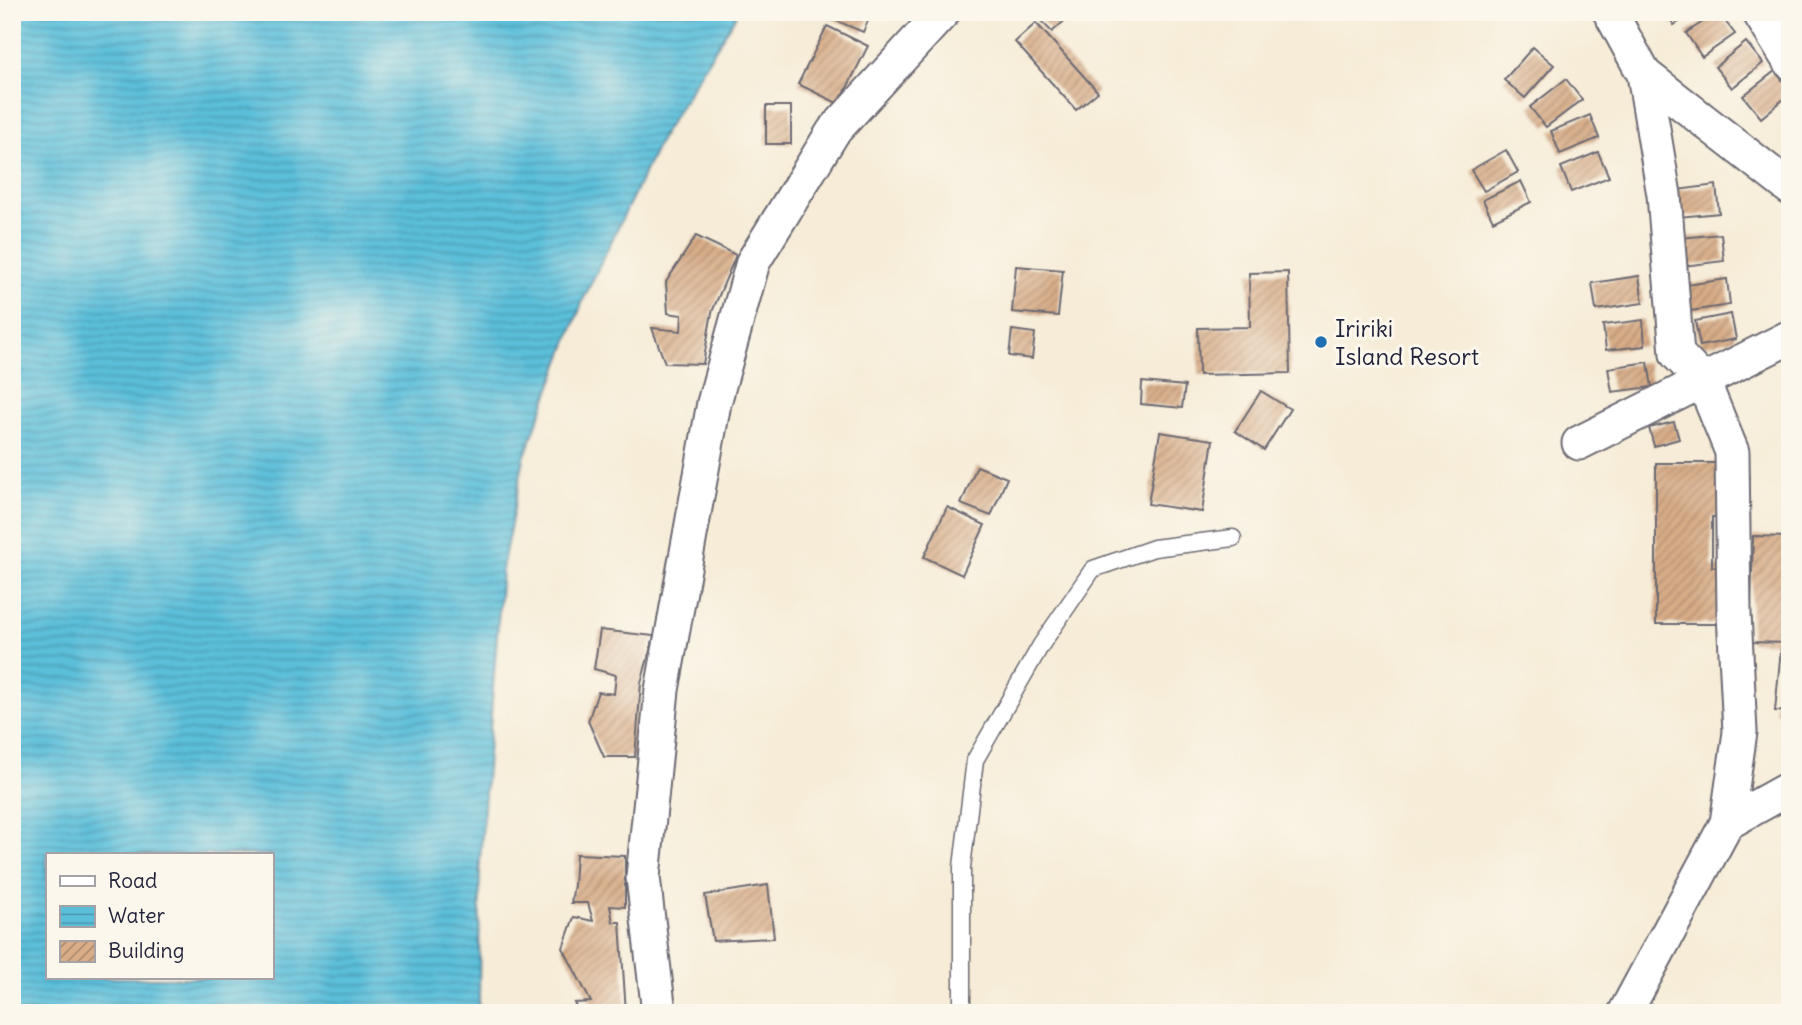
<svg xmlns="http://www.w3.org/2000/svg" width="1802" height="1025" font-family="Delius,sans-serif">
<defs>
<pattern id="water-rules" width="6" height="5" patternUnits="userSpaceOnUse" patternTransform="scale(1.75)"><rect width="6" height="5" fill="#5cbfda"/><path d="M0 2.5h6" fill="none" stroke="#4c9bb2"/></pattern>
<pattern id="building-hatch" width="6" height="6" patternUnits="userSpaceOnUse" patternTransform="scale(1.75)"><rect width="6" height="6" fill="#d8ad88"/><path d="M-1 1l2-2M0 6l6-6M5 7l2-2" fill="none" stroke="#af8c70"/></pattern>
</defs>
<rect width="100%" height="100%" fill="#fbf7ec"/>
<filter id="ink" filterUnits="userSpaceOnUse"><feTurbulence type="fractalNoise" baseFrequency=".0143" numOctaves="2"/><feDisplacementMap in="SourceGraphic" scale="14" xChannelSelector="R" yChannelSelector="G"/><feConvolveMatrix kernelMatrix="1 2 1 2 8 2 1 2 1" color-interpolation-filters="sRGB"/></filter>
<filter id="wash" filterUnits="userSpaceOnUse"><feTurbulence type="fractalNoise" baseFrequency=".00686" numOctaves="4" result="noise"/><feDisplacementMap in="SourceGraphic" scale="28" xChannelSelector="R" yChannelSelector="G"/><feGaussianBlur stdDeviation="1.57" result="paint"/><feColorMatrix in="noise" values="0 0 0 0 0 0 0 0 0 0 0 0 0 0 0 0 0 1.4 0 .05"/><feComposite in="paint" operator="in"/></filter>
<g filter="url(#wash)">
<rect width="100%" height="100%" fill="#f6ecd7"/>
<!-- water -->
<path fill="url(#water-rules)" stroke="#3f708a" stroke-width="2" fill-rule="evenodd" d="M 12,12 L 738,12 L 661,138 L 584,298 L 524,458 L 502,569 L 480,861 L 479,1013 L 12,1013 ZM 47,855 L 271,855 L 271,978 L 47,978 Z"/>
<g id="blocks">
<!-- building -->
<g fill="url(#building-hatch)">
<path d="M 824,12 L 872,12 L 863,32 L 823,15 Z"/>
<path d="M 1032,12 L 1066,12 L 1070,16 L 1052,32 Z"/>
<path d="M 1074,12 L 1098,12 L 1096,19 Z"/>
<path d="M 1666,12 L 1694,12 L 1674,25 Z"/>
<path d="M 1718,12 L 1735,34 L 1702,57 L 1686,33 Z"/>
<path d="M 1036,23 L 1098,92 L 1076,110 L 1015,42 Z"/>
<path d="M 827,26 L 868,46 L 839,104 L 798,84 Z"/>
<path d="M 1746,42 L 1763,63 L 1732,88 L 1715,67 Z"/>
<path d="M 1533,47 L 1554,65 L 1525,98 L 1504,80 Z"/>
<path d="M 1775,71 L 1790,90 L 1790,94 L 1761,118 L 1743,96 Z"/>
<path d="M 1566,79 L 1582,100 L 1546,127 L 1530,107 Z"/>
<rect x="766" y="106" width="25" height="38"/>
<path d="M 1590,115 L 1599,138 L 1560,154 L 1551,131 Z"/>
<path d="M 1506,150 L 1518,172 L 1484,191 L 1471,170 Z"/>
<path d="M 1598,152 L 1609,177 L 1571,192 L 1561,167 Z"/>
<path d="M 1521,181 L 1531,202 L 1493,221 L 1483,200 Z"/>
<path d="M 1716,185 L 1719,213 L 1679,217 L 1676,190 Z"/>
<path d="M 1721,234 L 1724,261 L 1684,266 L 1681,238 Z"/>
<path d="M 696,236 L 736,255 L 712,312 L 703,364 L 665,363 L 652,328 L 681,331 L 682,315 L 668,313 L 666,282 Z"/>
<path d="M 1016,266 L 1063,270 L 1058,316 L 1012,312 Z"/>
<path d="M 1288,272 L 1290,373 L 1199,375 L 1198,328 L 1250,327 L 1249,273 Z"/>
<path d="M 1639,276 L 1643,303 L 1596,310 L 1592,283 Z"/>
<path d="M 1727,279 L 1730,305 L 1690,311 L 1686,285 Z"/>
<path d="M 1731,314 L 1736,339 L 1700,346 L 1695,321 Z"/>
<path d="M 1643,320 L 1645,346 L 1606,350 L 1603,325 Z"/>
<path d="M 1012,330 L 1035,333 L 1032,359 L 1009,356 Z"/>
<path d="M 1648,362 L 1652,387 L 1612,392 L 1608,368 Z"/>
<path d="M 1142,382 L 1185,386 L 1182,408 L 1141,404 Z"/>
<path d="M 1261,391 L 1290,409 L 1264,450 L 1235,431 Z"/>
<path d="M 1674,422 L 1679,439 L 1654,446 L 1649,428 Z"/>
<path d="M 1160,432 L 1213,440 L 1202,512 L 1148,504 Z"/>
<path d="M 1656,463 L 1724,463 L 1724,517 L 1712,517 L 1712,567 L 1723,567 L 1723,624 L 1656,624 Z"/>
<path d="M 977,466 L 1007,478 L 991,516 L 961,504 Z"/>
<path d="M 947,507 L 985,525 L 962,575 L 924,557 Z"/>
<path d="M 1753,536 L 1790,537 L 1790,643 L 1750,642 Z"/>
<path d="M 600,630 L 654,636 L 641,683 L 635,757 L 604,757 L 588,721 L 598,692 L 614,694 L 616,675 L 594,669 Z"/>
<path d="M 1781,649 L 1790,650 L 1790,712 L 1775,711 Z"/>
<path d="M 576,854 L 625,856 L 625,907 L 610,906 L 613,922 L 620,922 L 626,1013 L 579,1013 L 574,1003 L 591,1002 L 563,948 L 574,917 L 593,921 L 588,903 L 571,903 L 574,885 Z"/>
<path d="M 768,885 L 774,938 L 713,941 L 705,895 Z"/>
</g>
</g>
</g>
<g filter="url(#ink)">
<use href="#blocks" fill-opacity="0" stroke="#6c6972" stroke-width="2"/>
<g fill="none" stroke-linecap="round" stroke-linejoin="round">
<defs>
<path id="lane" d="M 962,1013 L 962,867 L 975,760 L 1041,645 L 1093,569 L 1154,548 L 1233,538"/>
<g id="street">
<path d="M 1610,12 L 1644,74 L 1664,195 L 1677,354 L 1703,381 L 1732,452 L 1734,613 L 1740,732 L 1727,823 L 1625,1013"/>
<path d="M 1759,12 L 1790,62"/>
<path d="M 1644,74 L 1790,188"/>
<path d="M 1579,443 L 1790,337"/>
<path d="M 1727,823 L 1790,788"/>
<path d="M 659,1013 L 643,877 L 662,690 L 714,403 L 753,262 L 833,132 L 943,12"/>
</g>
</defs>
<!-- lane casing -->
<use href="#lane" stroke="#6c6972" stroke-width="19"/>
<!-- street casing -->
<use href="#street" stroke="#6c6972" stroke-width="37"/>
<!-- lane -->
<use href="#lane" stroke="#fff" stroke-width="16"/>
<!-- street -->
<use href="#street" stroke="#fff" stroke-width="33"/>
</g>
</g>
<!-- markers -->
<circle fill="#1f6fb2" stroke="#fbf7ec" stroke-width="2.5" cx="1321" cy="342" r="7"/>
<g text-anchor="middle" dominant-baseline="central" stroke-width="6" stroke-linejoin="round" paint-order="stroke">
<!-- poi labels -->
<g font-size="24" fill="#22223b" stroke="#fbf7ec" text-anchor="start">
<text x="1335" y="328">Iririki<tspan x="1335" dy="28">Island Resort</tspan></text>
</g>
</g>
<!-- margin -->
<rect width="1802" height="1025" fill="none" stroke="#fbf7ec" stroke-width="42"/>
<!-- legend -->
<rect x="46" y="853" width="228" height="126" fill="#fbf7ec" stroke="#a4a2a5" stroke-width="2"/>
<rect x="60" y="876" width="35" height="10" fill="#ffffff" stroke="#a4a2a5" stroke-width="2"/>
<text x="108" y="888" font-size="21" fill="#22223b">Road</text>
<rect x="60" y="906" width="35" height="21" fill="url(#water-rules)" stroke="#a4a2a5" stroke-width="2"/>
<text x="108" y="923" font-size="21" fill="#22223b">Water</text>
<rect x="60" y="941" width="35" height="21" fill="url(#building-hatch)" stroke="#a4a2a5" stroke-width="2"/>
<text x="108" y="958" font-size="21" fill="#22223b">Building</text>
</svg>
